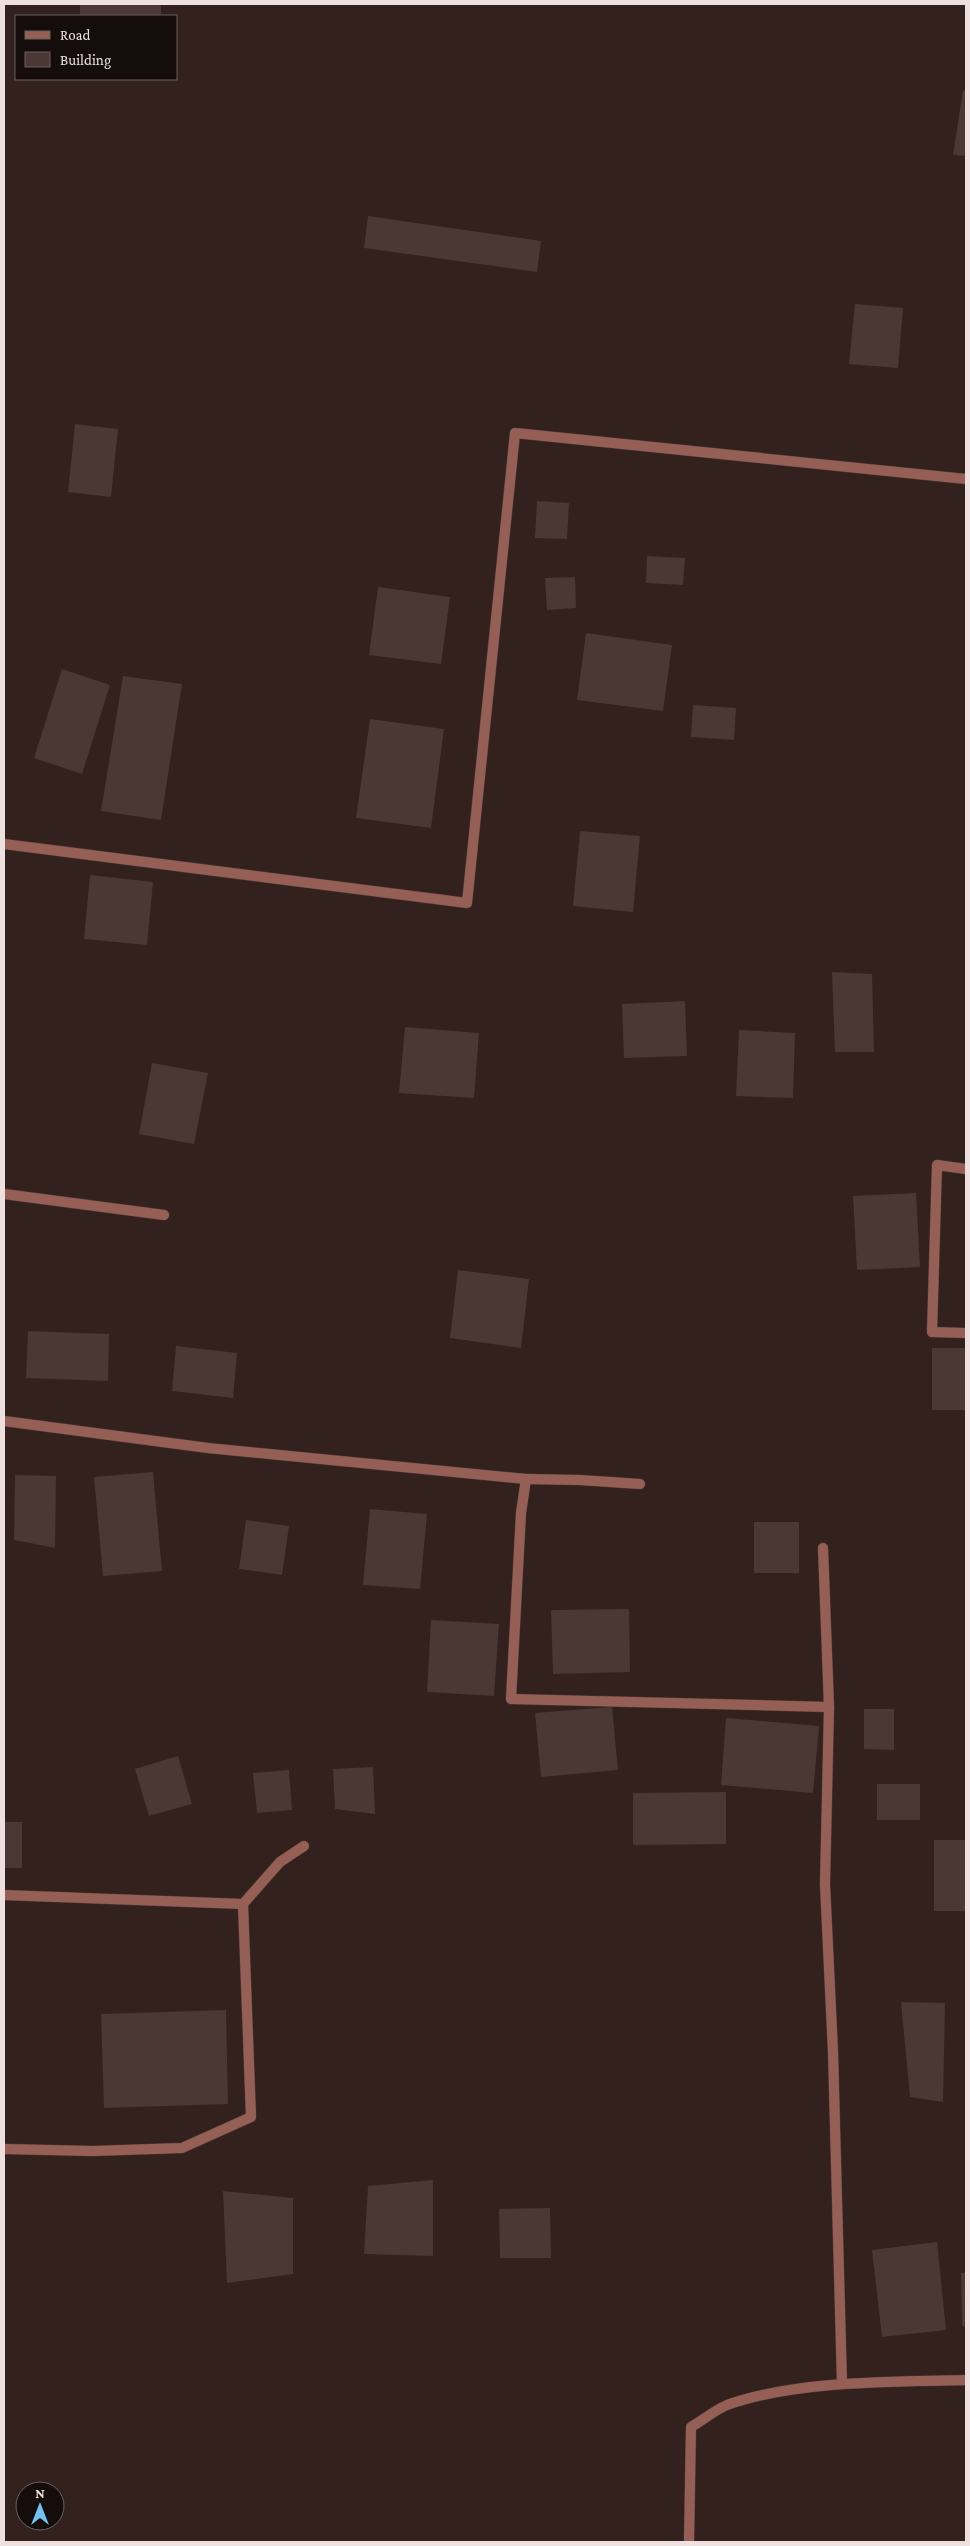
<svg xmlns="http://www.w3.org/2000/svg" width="970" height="2546" font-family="'Crimson Pro',serif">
<rect width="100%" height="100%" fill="#33211e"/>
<!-- building -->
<g fill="#4b3734">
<rect x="80" y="4" width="81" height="12"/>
<path d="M 963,90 L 966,91 L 966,156 L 953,155 Z"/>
<path d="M 368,216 L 541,241 L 537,272 L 364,248 Z"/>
<path d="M 855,304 L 903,308 L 898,368 L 849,364 Z"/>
<path d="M 75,424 L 118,429 L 111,497 L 68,492 Z"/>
<path d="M 537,501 L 569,503 L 567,539 L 535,538 Z"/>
<path d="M 647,556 L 685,558 L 683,585 L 646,583 Z"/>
<path d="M 575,577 L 576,608 L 547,610 L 545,578 Z"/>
<path d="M 378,587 L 450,597 L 441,664 L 369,655 Z"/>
<path d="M 586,633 L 672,645 L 663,711 L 577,700 Z"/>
<path d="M 62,669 L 110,685 L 82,774 L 34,758 Z"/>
<path d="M 123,676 L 182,684 L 161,820 L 101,811 Z"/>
<path d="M 693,705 L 736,708 L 734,740 L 691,737 Z"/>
<path d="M 370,719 L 444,729 L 431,828 L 356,818 Z"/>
<path d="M 580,831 L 640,836 L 633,912 L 573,906 Z"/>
<path d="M 90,875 L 153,882 L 147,945 L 84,939 Z"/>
<path d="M 832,972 L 872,974 L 874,1052 L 835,1052 Z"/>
<path d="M 685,1001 L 687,1056 L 624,1058 L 622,1004 Z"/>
<path d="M 405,1027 L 479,1033 L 474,1098 L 399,1093 Z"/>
<path d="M 739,1030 L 795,1033 L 793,1098 L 736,1096 Z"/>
<path d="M 152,1063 L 208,1073 L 194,1144 L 139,1134 Z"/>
<path d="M 916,1193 L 920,1267 L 857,1270 L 853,1196 Z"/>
<path d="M 458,1270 L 529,1279 L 521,1348 L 450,1338 Z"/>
<path d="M 28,1331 L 109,1334 L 108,1381 L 26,1378 Z"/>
<path d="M 176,1346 L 237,1353 L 233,1398 L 172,1391 Z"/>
<rect x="932" y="1348" width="34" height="62"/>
<path d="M 153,1472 L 162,1571 L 103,1576 L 94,1477 Z"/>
<path d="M 15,1475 L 56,1476 L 55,1548 L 14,1540 Z"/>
<path d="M 370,1509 L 427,1514 L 420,1589 L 363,1585 Z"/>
<path d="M 246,1520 L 289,1526 L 282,1575 L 239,1569 Z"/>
<rect x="754" y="1522" width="45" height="51"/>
<path d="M 629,1609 L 630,1672 L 553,1674 L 551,1610 Z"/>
<path d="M 431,1620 L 499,1624 L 494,1696 L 427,1692 Z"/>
<path d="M 612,1707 L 618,1770 L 541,1777 L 535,1713 Z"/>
<path d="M 864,1709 L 894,1709 L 894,1750 L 864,1749 Z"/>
<path d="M 726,1718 L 819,1726 L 813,1793 L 721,1785 Z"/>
<path d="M 178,1756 L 192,1804 L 149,1816 L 135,1769 Z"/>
<path d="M 373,1767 L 375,1814 L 335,1809 L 333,1769 Z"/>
<path d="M 289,1770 L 292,1810 L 257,1813 L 253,1773 Z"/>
<rect x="877" y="1784" width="43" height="36"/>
<path d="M 726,1792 L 726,1844 L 633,1845 L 633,1793 Z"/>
<rect x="4" y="1822" width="18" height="46"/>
<rect x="934" y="1840" width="32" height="71"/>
<path d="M 901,2002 L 945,2003 L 943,2102 L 910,2097 Z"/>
<path d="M 226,2010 L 228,2104 L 104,2108 L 101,2014 Z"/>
<path d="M 433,2180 L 433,2256 L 364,2254 L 368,2186 Z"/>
<path d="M 223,2191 L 293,2198 L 293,2274 L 227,2283 Z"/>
<path d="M 550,2208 L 551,2258 L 500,2258 L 499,2209 Z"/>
<path d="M 937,2242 L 946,2330 L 882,2337 L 872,2250 Z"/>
<path d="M 961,2273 L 966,2273 L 966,2326 L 962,2326 Z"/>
</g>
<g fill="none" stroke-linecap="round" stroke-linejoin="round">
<defs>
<g id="minor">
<path d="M 4,844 L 467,903 L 515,433 L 966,479"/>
<path d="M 966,1169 L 937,1165 L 932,1332 L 966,1333"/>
<path d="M 4,1194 L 164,1215"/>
<path d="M 4,1421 L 208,1448 L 526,1479 L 521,1513 L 511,1699 L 829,1707"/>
<path d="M 526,1479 L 580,1480 L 640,1484"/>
<path d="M 823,1548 L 829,1707 L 825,1884 L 833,2052 L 842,2384"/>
<path d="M 4,1895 L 243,1904"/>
<path d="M 4,2149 L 93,2151 L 182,2148 L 251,2117 L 243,1904 L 280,1862 L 304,1846"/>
<path d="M 689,2542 L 691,2427 C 703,2420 715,2410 727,2405 C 798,2380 892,2382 966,2380"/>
</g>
</defs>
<!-- minor casing -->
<use href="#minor" stroke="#4d3c39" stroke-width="11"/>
<!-- minor -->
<use href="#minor" stroke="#965f56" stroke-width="10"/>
</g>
<!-- border -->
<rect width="970" height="2546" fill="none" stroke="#ede0de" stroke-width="10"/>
<!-- legend -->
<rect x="15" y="15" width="162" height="65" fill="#150d0b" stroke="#6b615f"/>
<rect x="25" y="31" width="25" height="8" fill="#965f56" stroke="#6b615f"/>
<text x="60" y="40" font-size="15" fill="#ede0de">Road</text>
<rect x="25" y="52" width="25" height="15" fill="#4b3734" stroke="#6b615f"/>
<text x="60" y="65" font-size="15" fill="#ede0de">Building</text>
<!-- north arrow -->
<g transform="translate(40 2506)"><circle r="24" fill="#150d0b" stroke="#6b615f"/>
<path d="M0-4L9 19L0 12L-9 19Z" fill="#72c1f5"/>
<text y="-8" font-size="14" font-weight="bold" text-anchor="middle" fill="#ede0de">N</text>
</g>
</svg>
